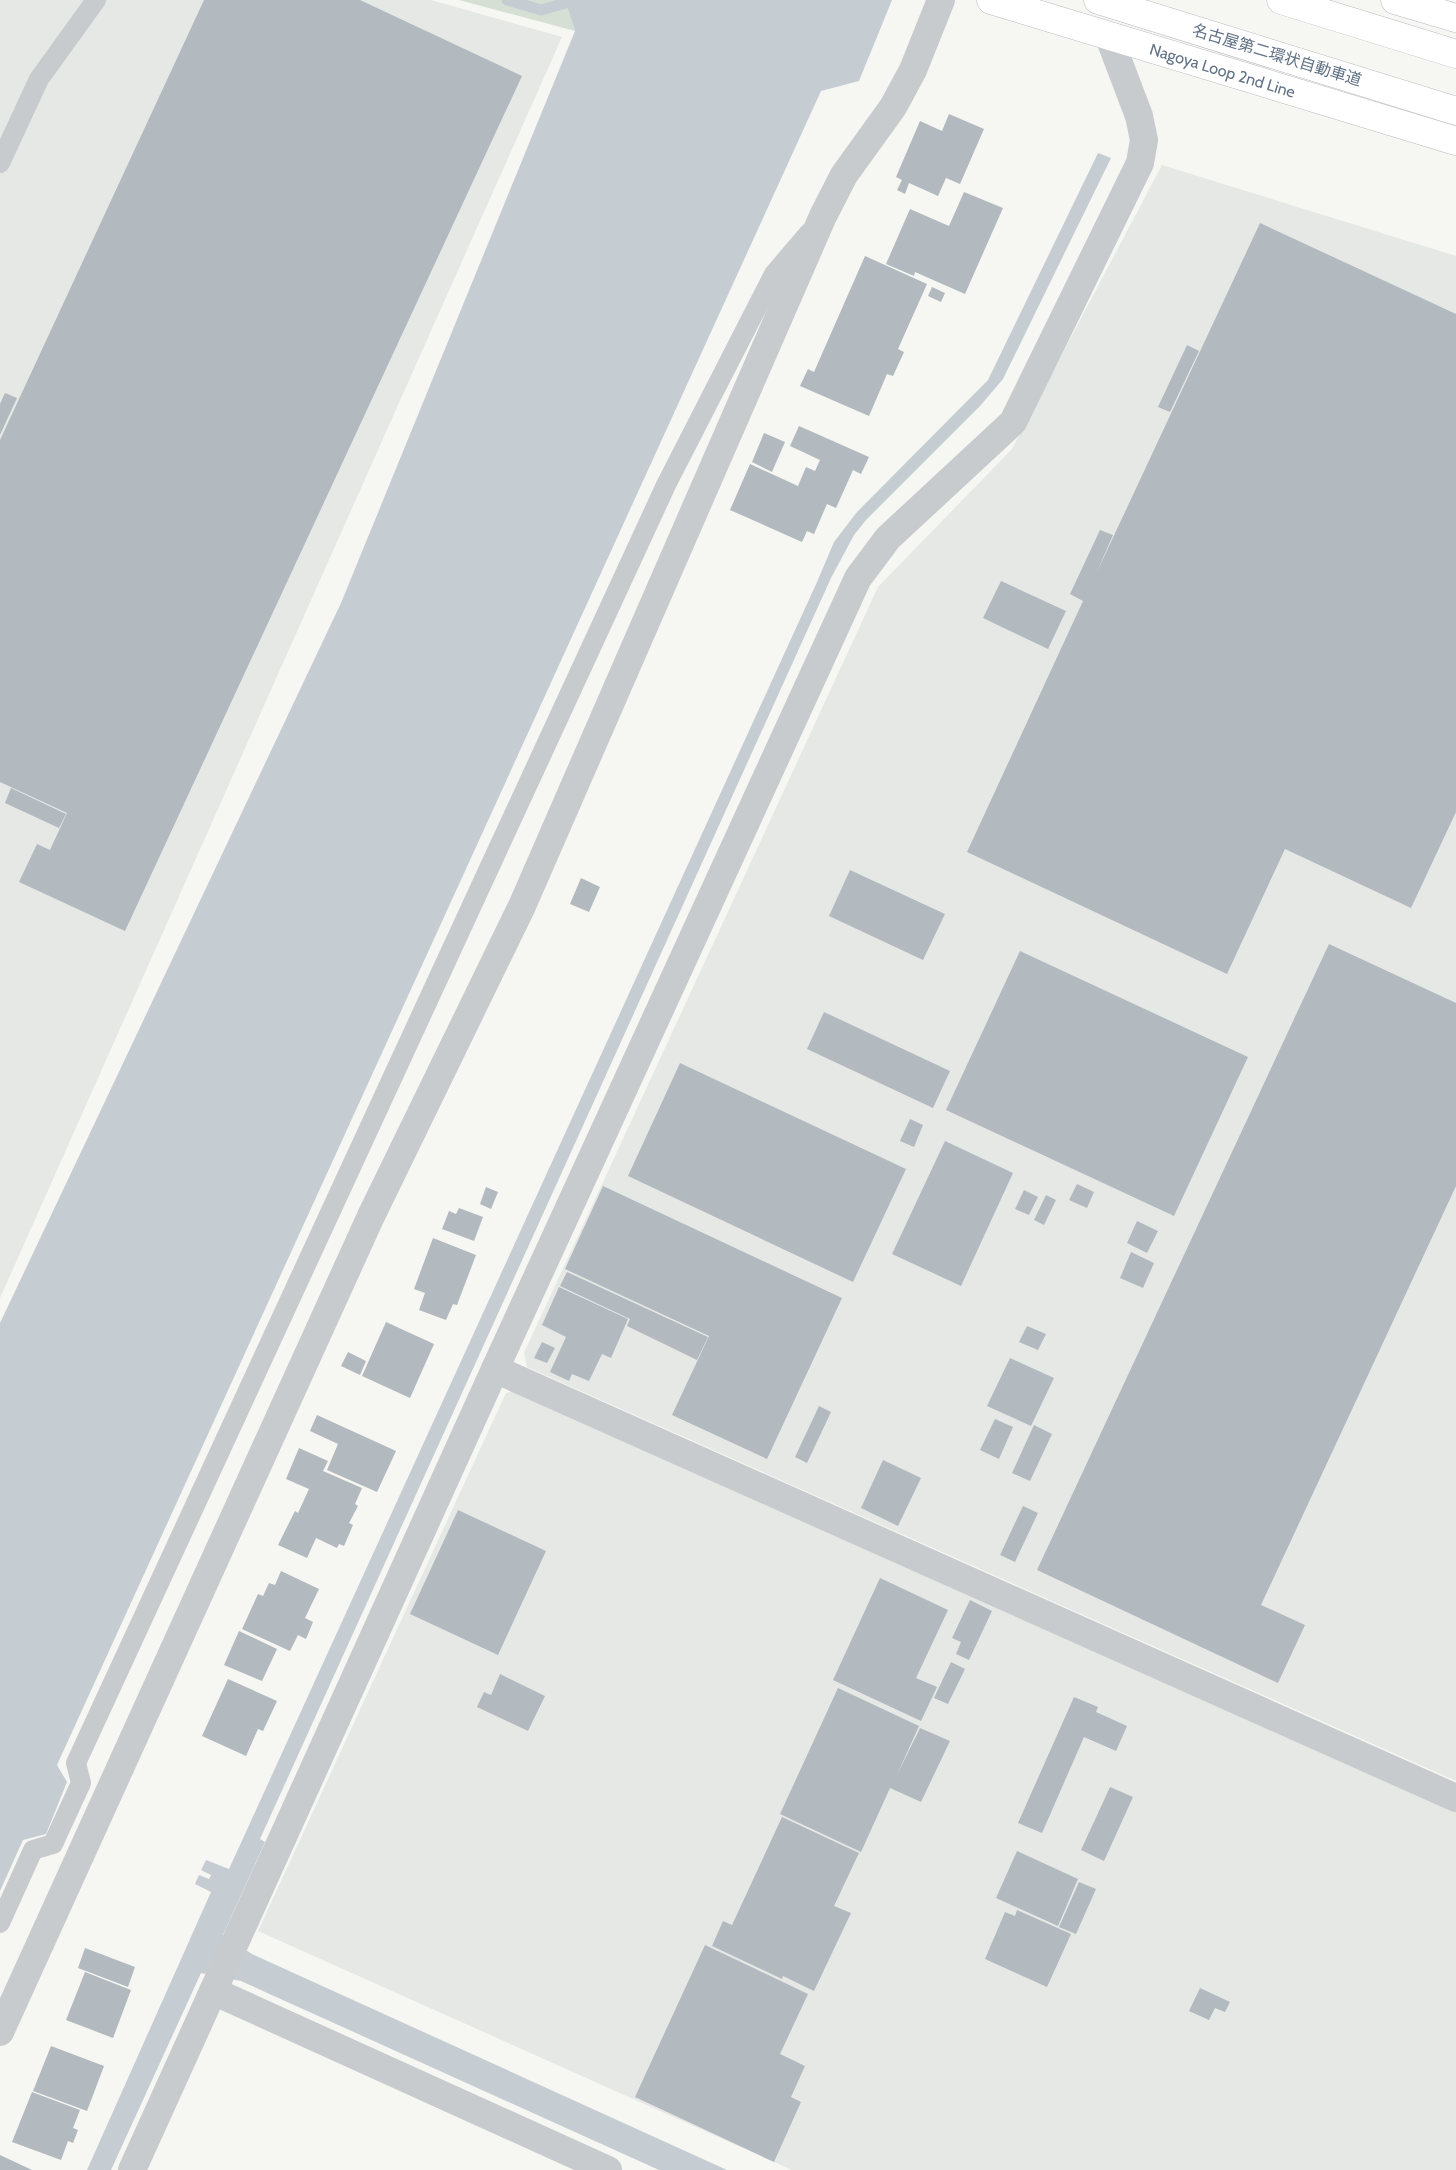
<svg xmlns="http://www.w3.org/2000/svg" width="1456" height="2170" font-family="Cabin,'Noto Sans JP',sans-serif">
<rect width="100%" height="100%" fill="#f6f6f2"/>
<!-- built -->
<g fill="#e6e8e6">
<path d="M 0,0 L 431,0 L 562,37 L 0,1298 Z"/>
<path d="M 1162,165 L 1456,256 L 1456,1781 L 527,1367 L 524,1353 L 878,587 L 1012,449 Z"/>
<path d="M 515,1390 L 1456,1812 L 1456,2170 L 792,2170 L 258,1931 L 506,1393 Z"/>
</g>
<!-- green -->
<path fill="#d6dfd3" d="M 459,0 L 570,0 L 566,3 L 575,31 Z"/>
<!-- water -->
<g fill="#c5cdd3">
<path d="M 570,0 L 892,0 L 859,81 L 821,91 L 57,1765 L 67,1782 L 46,1834 L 23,1840 L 0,1891 L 0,1323 L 341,603 L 575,31 L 566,3 Z"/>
<path d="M 1098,153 L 1111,158 L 1003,379 L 980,406 L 866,520 L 854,535 L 831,578 L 260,1839 L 265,1842 L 223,1935 L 252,1954 L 727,2170 L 659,2170 L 241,1981 L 201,1973 L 111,2170 L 87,2170 L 211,1892 L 195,1884 L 199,1875 L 209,1879 L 211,1875 L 201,1870 L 206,1860 L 229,1869 L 817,582 L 834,542 L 857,512 L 988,380 Z"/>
</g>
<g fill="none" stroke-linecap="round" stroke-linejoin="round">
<!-- stream -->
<path stroke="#c5cdd3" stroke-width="11" d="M 507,0 L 541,10 L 566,3"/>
</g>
<!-- building -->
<g fill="#b2b9bf">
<path d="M 204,0 L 360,0 L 522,76 L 125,931 L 19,882 L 37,844 L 50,850 L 67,813 L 0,782 L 0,440 Z"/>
<path d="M 949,114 L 984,129 L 960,184 L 946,178 L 938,196 L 909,183 L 905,194 L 897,190 L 902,180 L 896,177 L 920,121 L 942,131 Z"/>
<path d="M 964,192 L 1003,208 L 965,294 L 915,272 L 914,276 L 886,264 L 910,209 L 949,226 Z"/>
<path d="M 1260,223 L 1456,314 L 1456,812 L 1411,908 L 1285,849 L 1227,974 L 967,852 L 1083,601 L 1070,594 L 1100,530 L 1113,535 L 1096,574 Z"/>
<path d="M 865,256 L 927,284 L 898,349 L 904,352 L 893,376 L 887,374 L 869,416 L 800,386 L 808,369 L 814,372 Z"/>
<path d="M 932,287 L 945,293 L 941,302 L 928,296 Z"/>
<path d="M 1187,345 L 1199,351 L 1170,412 L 1158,407 Z"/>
<path d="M 5,393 L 17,398 L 0,435 L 0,404 Z"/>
<path d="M 799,426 L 869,457 L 861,474 L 853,470 L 836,508 L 827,504 L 814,534 L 807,531 L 802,542 L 730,510 L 750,464 L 798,486 L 806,467 L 815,471 L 820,460 L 790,446 Z"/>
<path d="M 764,433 L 785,442 L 772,472 L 752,462 Z"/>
<path d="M 1001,581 L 1066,611 L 1048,649 L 983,618 Z"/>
<path d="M 11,788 L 66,814 L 59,828 L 5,803 Z"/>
<path d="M 850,870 L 945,914 L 923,960 L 829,916 Z"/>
<path d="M 581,878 L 600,887 L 589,912 L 570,904 Z"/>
<path d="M 1329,944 L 1456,1003 L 1456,1186 L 1261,1605 L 1305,1625 L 1278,1683 L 1037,1570 Z"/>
<path d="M 1020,951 L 1248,1057 L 1174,1216 L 946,1110 Z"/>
<path d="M 824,1012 L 950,1071 L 933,1108 L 807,1049 Z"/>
<path d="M 680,1063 L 906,1169 L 853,1282 L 628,1176 Z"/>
<path d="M 910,1119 L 923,1125 L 914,1147 L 900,1141 Z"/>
<path d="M 945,1141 L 1013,1173 L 961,1286 L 892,1254 Z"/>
<path d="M 1077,1184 L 1094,1192 L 1087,1208 L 1069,1200 Z"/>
<path d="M 603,1186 L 842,1298 L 767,1459 L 672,1415 L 709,1336 L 565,1269 Z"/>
<path d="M 486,1187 L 498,1192 L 491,1209 L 480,1204 Z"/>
<path d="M 1024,1190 L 1038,1197 L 1029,1215 L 1015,1209 Z"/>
<path d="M 1046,1195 L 1056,1200 L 1044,1225 L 1034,1220 Z"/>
<path d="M 459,1208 L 483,1217 L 474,1241 L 442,1229 L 449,1211 L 456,1214 Z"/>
<path d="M 1137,1221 L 1158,1231 L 1147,1253 L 1127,1243 Z"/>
<path d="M 433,1238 L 476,1255 L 457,1305 L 453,1304 L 446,1320 L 419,1310 L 425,1293 L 414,1289 Z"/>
<path d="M 1131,1252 L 1154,1263 L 1143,1288 L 1120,1278 Z"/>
<path d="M 567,1272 L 708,1337 L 697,1360 L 627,1326 L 630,1319 L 560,1286 Z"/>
<path d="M 559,1287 L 628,1319 L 611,1358 L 602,1354 L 589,1381 L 572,1374 L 569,1381 L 550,1372 L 566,1337 L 542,1325 Z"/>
<path d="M 386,1322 L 434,1344 L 410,1398 L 362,1376 Z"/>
<path d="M 1027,1326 L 1046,1334 L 1038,1350 L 1019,1342 Z"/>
<path d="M 542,1342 L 555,1348 L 547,1363 L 534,1358 Z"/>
<path d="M 348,1352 L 366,1361 L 360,1375 L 341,1366 Z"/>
<path d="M 1010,1358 L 1054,1378 L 1031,1426 L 987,1406 Z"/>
<path d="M 819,1406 L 831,1412 L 807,1463 L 795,1457 Z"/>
<path d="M 317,1415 L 396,1451 L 377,1492 L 327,1470 L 338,1444 L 310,1431 Z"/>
<path d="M 995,1419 L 1013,1427 L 999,1459 L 980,1450 Z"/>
<path d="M 1034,1425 L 1052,1434 L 1030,1481 L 1012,1473 Z"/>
<path d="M 299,1448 L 328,1461 L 323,1471 L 362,1488 L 355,1504 L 358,1506 L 349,1523 L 353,1525 L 344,1546 L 339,1544 L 337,1548 L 316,1538 L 307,1558 L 278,1545 L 295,1511 L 298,1513 L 309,1489 L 286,1479 Z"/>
<path d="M 883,1460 L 921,1478 L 898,1526 L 861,1508 Z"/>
<path d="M 1023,1506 L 1038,1513 L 1015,1562 L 1000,1555 Z"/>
<path d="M 458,1510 L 546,1551 L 498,1655 L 410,1614 Z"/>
<path d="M 281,1571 L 319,1589 L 305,1618 L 313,1622 L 306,1639 L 298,1635 L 290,1651 L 242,1629 L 258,1594 L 263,1596 L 269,1583 L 275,1585 Z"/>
<path d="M 880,1578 L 948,1610 L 916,1678 L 937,1687 L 921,1721 L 833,1680 Z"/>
<path d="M 970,1600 L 992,1611 L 969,1660 L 956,1654 L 961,1642 L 952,1638 Z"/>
<path d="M 239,1631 L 277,1649 L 262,1681 L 224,1665 Z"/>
<path d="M 951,1662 L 965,1669 L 948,1704 L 934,1698 Z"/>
<path d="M 500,1674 L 545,1696 L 528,1731 L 477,1707 L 484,1692 L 491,1695 Z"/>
<path d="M 228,1679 L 277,1701 L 263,1731 L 258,1729 L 246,1756 L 202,1736 Z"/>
<path d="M 838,1688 L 919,1726 L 896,1777 L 920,1728 L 950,1741 L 921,1802 L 890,1788 L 861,1852 L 780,1814 Z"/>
<path d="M 1074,1697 L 1098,1707 L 1096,1712 L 1127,1726 L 1116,1751 L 1084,1737 L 1042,1833 L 1018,1823 Z"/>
<path d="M 1110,1787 L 1133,1797 L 1104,1861 L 1081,1850 Z"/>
<path d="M 782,1817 L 859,1853 L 834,1906 L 851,1913 L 814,1991 L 783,1976 L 782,1979 L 712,1946 L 723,1921 L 732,1925 Z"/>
<path d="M 1017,1851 L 1078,1879 L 1058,1926 L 996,1898 Z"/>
<path d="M 1079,1882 L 1096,1889 L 1076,1934 L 1059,1927 Z"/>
<path d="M 1017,1910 L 1071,1934 L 1047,1987 L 985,1959 L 1005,1912 L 1015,1916 Z"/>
<path d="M 705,1945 L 808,1994 L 780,2054 L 805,2066 L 791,2097 L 801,2102 L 774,2162 L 635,2097 Z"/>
<path d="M 85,1948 L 135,1967 L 128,1987 L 78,1968 Z"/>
<path d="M 85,1972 L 131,1990 L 113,2038 L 66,2020 Z"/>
<path d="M 1200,1988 L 1230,2002 L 1225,2012 L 1215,2008 L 1209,2020 L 1189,2011 Z"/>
<path d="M 51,2046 L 104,2066 L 87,2111 L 33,2091 Z"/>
<path d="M 32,2092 L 80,2110 L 73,2128 L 78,2130 L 73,2143 L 68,2141 L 61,2160 L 12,2142 Z"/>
<path d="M 0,2155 L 32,2170 L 0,2170 Z"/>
</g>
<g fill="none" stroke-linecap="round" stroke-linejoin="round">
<defs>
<g id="trunk">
<path id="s1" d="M 991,0 L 1456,141"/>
<path d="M 1395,0 L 1456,18"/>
</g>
<g id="motorway">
<path d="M 1098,0 L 1456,111"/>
<path d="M 1281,0 L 1456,54"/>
</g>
</defs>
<!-- trunk casing -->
<use href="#trunk" stroke="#b9bcbf" stroke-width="29"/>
<!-- motorway casing -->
<use href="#motorway" stroke="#b9bcbf" stroke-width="29"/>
<!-- service -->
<g stroke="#c8cbce" stroke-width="20">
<path d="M 0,163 L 39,79 L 96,0"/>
<path d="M 0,1923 L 33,1850 L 53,1844 L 81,1783 L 76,1763 L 666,485 L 774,274 L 809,233"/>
</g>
<!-- minor -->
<g stroke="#c8cbce" stroke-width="28">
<path d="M 495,1369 L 1456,1798"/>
<path d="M 213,1991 L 608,2170"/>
<path d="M 0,2032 L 371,1216 L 522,906 L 823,216 L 844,175 L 893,107 L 913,70 L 941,0"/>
<path d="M 132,2170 L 495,1369 L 858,578 L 888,538 L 1013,422 L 1140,163 L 1144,140 L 1139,116 L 1109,37"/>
</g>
<!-- trunk -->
<use href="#trunk" stroke="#fff" stroke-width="28"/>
<!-- motorway -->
<use href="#motorway" stroke="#fff" stroke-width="28"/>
</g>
<g text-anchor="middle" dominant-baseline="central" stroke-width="5" stroke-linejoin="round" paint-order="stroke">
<!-- street labels -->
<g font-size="16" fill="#627286" stroke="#fff">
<text transform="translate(1277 55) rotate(17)">名古屋第二環状自動車道</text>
<text stroke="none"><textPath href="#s1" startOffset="242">Nagoya Loop 2nd Line</textPath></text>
</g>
</g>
</svg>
